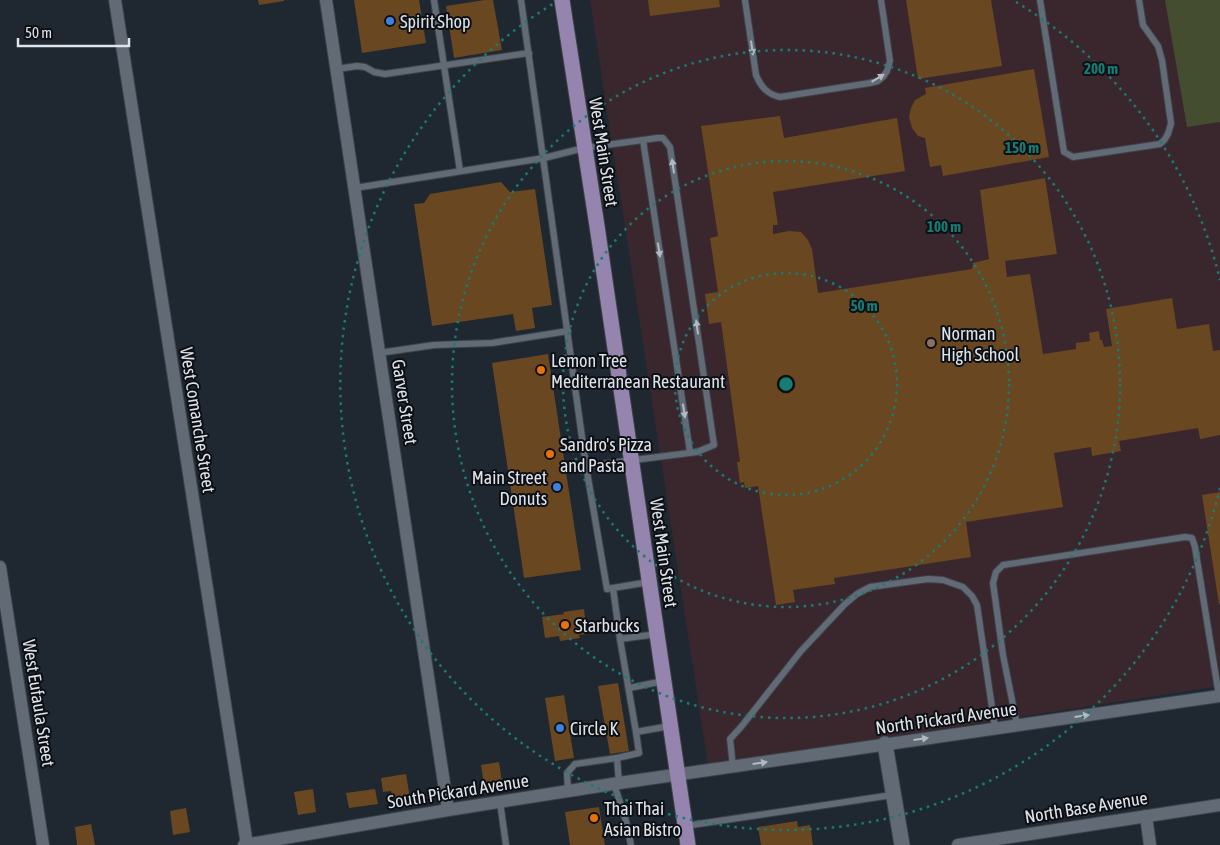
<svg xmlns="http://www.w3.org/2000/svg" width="1220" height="845" font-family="'Asap Condensed',sans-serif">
<rect width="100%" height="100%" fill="#1f2730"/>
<!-- education -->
<path fill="#3a272d" d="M 590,0 L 1220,0 L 1220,686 L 708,765 Z"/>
<!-- green -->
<path fill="#454d31" d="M 1165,0 L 1220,0 L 1220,122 L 1187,127 Z"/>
<!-- building -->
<g fill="#694721">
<path d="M 258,0 L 284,0 L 284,1 L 259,5 Z"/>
<path d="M 354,0 L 419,0 L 426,43 L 362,53 Z"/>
<path d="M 485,0 L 493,0 L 502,50 L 454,58 L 446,6 Z"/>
<path d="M 648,0 L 719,0 L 720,7 L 650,16 Z"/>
<path d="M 906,0 L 991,0 L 1002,66 L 918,79 Z"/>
<path d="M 1034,69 L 1049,157 L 943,176 L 941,165 L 930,167 L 925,138 L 918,136 L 912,128 L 909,117 L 911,108 L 915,100 L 926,94 L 925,88 Z"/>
<path d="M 780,116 L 784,138 L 897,118 L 905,171 L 773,192 L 778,225 L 773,225 L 773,234 L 789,231 L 801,232 L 808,240 L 812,249 L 818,293 L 972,269 L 973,263 L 989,259 L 980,190 L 1045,178 L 1057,254 L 1005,261 L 1007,277 L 1030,274 L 1043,354 L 1076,349 L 1076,343 L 1090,341 L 1089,333 L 1099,331 L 1100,340 L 1102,340 L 1104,347 L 1112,346 L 1106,309 L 1172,298 L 1177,329 L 1209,324 L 1213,351 L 1220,350 L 1220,435 L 1200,439 L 1198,428 L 1119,441 L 1121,451 L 1092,456 L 1091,447 L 1054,453 L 1063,507 L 966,522 L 971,557 L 834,578 L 835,584 L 793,590 L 795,602 L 776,605 L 758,486 L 745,488 L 744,482 L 740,483 L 737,462 L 740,462 L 721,322 L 709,324 L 705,294 L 718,292 L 710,238 L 718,236 L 701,126 Z"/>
<path d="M 501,182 L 510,192 L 535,189 L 552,305 L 532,308 L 535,328 L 516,331 L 513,314 L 432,326 L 414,204 L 424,203 L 430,194 Z"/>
<path d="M 548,354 L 581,570 L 524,578 L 492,363 Z"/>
<path d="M 1220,492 L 1220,604 L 1219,604 L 1202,495 Z"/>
<path d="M 584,609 L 587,634 L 579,635 L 580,638 L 560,641 L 559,636 L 545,638 L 542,617 L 564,614 L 563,612 Z"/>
<path d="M 618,683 L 629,751 L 610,754 L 598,686 Z"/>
<path d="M 564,695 L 574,758 L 555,761 L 545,698 Z"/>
<path d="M 499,762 L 502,782 L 484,784 L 481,765 Z"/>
<path d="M 406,774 L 410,798 L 393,800 L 391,791 L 383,792 L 381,778 Z"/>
<path d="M 313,789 L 316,812 L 298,815 L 294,792 Z"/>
<path d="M 375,789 L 378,804 L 349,808 L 346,793 Z"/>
<path d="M 599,807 L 605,845 L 570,845 L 565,812 Z"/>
<path d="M 186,808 L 190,832 L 173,835 L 170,811 Z"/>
<path d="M 797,821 L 798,827 L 810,825 L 813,845 L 761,845 L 758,827 Z"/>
<path d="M 91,824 L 95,845 L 77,845 L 75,827 Z"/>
</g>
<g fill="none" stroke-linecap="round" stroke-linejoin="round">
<defs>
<g id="lane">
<path d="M 434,0 L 460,171"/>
<path d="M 521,0 L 586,466 L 607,589 L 649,582"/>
<path d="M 745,0 L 756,75 C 761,87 767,94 780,97 L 870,83 L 878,81 L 883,77 L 887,71 L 890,61 L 881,0"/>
<path d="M 1040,0 L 1064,152 L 1073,157 L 1160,144 C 1167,139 1169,132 1171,123 L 1162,60 L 1158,46 L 1143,25 L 1139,0"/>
<path d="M 337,69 L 357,66 L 365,67 L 374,72 L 385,74 L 529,53"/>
<path d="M 355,188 L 544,158 L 584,148 L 643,140"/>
<path d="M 379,353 L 434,345 L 492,343 L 568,331"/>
<path d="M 586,466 L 697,452 L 714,445 L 670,147 L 663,138 L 657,138 L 643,140 L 690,452"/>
<path d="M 613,588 L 620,639 L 657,634"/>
<path d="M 620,639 L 636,732 L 670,726"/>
<path d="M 629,688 L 664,681"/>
<path d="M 1017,725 L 1003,655 L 993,583 L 996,572 L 1003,565 L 1185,537 L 1192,538 L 1195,547 L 1219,696"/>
<path d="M 733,767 L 730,739 L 741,727 L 801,651 L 845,604 L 857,594 L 870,587 L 928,579 L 943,580 L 963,587 L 972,596 L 977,605 L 995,728"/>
<path d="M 619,783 L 617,758 L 639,753 L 636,732"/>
<path d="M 614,784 L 626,821 L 631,845"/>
<path d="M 568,791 L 567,773 L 575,764 L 617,758"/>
<path d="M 500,802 L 506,845"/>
<path d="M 685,826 L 892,795"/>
</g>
<g id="street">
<path d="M 115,0 L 247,845"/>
<path d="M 326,0 L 448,810"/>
<path d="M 0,567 L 43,845"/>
<path d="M 1146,816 L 1150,845"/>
<path d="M 244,845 L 448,810 L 619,783 L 1220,696"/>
<path d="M 958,845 L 1220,805"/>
</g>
<path id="secondary" d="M 885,744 L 902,845"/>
<path id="primary" d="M 562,0 L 597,226 L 688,845"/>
</defs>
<!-- lane casing -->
<use href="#lane" stroke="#3c434a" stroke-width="8"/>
<!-- street casing -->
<use href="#street" stroke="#3c434a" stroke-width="14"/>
<!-- secondary casing -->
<use href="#secondary" stroke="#3c434a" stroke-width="17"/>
<!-- primary casing -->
<use href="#primary" stroke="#3c434a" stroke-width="17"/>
<!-- lane -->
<use href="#lane" stroke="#626a76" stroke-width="6"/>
<!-- street -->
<use href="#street" stroke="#626a76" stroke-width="12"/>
<!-- secondary -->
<use href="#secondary" stroke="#626a76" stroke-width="15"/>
<!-- primary -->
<use href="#primary" stroke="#9584ad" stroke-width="15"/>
</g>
<!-- one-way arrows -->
<defs><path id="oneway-solid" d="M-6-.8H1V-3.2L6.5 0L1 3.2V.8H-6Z" transform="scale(1.25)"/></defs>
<g fill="#b3b9c1">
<use href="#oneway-solid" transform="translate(752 48) rotate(82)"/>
<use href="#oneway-solid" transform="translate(878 78) rotate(-31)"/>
<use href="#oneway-solid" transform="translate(673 166) rotate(-98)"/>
<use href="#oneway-solid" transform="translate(659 250) rotate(81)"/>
<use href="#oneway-solid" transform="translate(697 327) rotate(-98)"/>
<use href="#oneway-solid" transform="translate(684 411) rotate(81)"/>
<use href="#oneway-solid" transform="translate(1082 716) rotate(-8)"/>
<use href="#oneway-solid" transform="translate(921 739) rotate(-8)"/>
<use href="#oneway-solid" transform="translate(760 763) rotate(-8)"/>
</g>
<!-- distance rings -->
<g fill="none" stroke="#197c74" stroke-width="2.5" stroke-dasharray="2.5 5">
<circle cx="786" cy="384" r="111"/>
<circle cx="786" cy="384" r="223"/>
<circle cx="786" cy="384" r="334"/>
<path d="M1220 488A446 446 0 1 1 556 2M1016 2A446 446 0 0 1 1220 280"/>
</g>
<!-- markers -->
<g fill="#3f7fe0" stroke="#0c0f14" stroke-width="2">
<circle cx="390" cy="21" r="5"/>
<circle cx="557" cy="487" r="5"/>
<circle cx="560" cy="728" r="5"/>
</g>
<circle fill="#8d6e63" stroke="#0c0f14" stroke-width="2" cx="931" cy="343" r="5"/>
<g fill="#e8710a" stroke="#0c0f14" stroke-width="2">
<circle cx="541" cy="370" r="5"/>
<circle cx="550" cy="454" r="5"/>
<circle cx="565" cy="625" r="5"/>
<circle cx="594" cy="818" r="5"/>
</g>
<g text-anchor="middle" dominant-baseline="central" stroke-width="4" stroke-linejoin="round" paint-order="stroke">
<!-- poi labels -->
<g font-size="18" fill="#dfe4ea" stroke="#0c0f14" text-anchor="start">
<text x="400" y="21">Spirit Shop</text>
<text x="941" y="333">Norman<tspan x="941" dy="21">High School</tspan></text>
<text x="551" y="360">Lemon Tree<tspan x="551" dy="21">Mediterranean Restaurant</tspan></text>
<text x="560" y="444">Sandro's Pizza<tspan x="560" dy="21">and Pasta</tspan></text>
<text x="547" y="477" text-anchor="end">Main Street<tspan x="547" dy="21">Donuts</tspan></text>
<text x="575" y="625">Starbucks</text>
<text x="570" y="728">Circle K</text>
<text x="604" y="808">Thai Thai<tspan x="604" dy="21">Asian Bistro</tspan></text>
</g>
<!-- street labels -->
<g font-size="18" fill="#dfe4ea" stroke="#0c0f14">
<text transform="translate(604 152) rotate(81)">West Main Street</text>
<text transform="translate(405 402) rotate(81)">Garver Street</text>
<text transform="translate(198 420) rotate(81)">West Comanche Street</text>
<text transform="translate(664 553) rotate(82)">West Main Street</text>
<text transform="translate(39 703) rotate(81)">West Eufaula Street</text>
<text transform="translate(946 718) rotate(-8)">North Pickard Avenue</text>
<text transform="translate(458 791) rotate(-9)">South Pickard Avenue</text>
<text transform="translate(1086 807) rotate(-9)">North Base Avenue</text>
</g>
</g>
<circle cx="786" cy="384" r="8" fill="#197c74" stroke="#0c0f14" stroke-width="2.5"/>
<g font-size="15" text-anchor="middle" font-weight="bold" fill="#197c74" stroke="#0c0f14" stroke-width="4" stroke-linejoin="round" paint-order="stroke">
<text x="1101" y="74">200 m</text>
<text x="1022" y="153">150 m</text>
<text x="944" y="232">100 m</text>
<text x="864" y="311">50 m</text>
</g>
<!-- scale -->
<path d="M18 38v8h111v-8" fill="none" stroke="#dfe4ea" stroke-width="2.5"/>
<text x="25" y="38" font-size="15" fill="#dfe4ea" stroke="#0c0f14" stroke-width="4" paint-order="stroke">50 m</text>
</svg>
